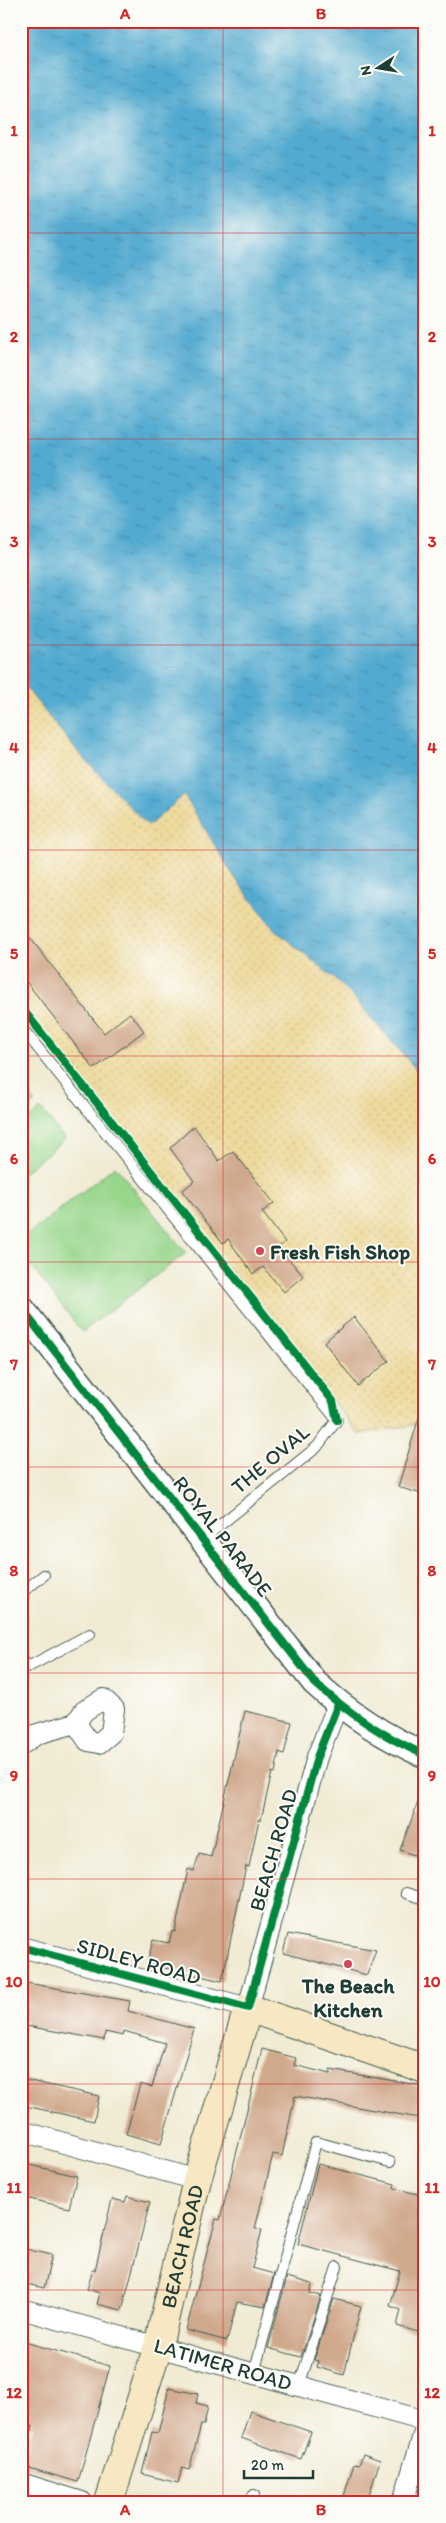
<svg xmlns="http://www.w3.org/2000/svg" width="446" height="2523" font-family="Itim,sans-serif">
<defs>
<pattern id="sand-dots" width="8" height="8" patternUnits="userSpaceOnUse" patternTransform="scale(1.25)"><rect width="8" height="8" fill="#eeda9e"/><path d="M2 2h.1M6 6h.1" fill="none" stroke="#ccbc89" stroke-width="1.8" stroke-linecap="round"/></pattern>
<pattern id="water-ripples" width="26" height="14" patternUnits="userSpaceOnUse" patternTransform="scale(1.25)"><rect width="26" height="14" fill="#53aad0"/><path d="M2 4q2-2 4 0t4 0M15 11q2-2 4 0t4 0" fill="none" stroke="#448caa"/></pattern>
</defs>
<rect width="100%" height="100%" fill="#fdfcf7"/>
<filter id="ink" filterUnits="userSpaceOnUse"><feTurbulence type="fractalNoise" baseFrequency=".02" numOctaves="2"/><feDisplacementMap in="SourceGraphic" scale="10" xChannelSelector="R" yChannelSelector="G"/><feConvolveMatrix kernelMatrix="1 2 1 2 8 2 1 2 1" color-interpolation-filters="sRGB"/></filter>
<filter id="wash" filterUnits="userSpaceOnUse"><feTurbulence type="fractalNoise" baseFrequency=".0096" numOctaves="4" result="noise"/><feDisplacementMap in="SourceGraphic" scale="20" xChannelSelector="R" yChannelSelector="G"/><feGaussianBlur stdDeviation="1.12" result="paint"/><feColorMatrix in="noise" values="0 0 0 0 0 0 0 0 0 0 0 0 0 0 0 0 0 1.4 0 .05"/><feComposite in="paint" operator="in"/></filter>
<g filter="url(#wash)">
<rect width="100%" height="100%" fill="#f1ebd4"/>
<!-- sand -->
<path fill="url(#sand-dots)" stroke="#868c69" d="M 21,580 L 425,884 L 425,1425 L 413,1425 L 359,1434 L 21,1007 Z"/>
<!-- pitch -->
<g fill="#97d68b" stroke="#5b8a60">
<path d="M 21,1084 L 35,1102 L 21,1113 Z"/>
<path d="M 41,1109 L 65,1139 L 21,1175 L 21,1125 Z"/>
<path d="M 115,1166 L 186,1253 L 82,1332 L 21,1253 L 21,1240 Z"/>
</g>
<!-- water -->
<path fill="url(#water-ripples)" stroke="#397482" d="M 21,21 L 425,21 L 425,1080 L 355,999 L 335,979 L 275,930 L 235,878 L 184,795 L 148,826 L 76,750 L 21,682 Z"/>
<g id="blocks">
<!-- building -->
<g fill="#d0a88c">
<path d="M 21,926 L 104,1033 L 130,1013 L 144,1031 L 94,1069 L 21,975 Z"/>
<path d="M 194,1126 L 219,1161 L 233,1151 L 274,1203 L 262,1212 L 285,1242 L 279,1247 L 303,1276 L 284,1292 L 263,1267 L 253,1274 L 228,1239 L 223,1243 L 182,1191 L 194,1181 L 170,1148 Z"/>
<path d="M 354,1317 L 389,1361 L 358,1386 L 324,1342 Z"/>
<path d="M 420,1414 L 425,1414 L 425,1495 L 398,1487 Z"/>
<path d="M 245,1711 L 292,1722 L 284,1754 L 279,1752 L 275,1773 L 272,1772 L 261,1820 L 259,1819 L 249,1867 L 246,1866 L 222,1981 L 147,1964 L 153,1940 L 169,1943 L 172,1931 L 175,1932 L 188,1869 L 194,1871 L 199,1854 L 211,1857 Z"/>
<path d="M 423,1789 L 425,1790 L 425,1859 L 400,1850 Z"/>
<path d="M 288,1934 L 376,1950 L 367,1975 L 283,1953 Z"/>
<path d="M 21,1982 L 130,2001 L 128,2011 L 194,2029 L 161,2144 L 126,2134 L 140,2084 L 152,2087 L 165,2043 L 124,2031 L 123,2036 L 105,2032 L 104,2040 L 26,2026 L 26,2020 L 21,2019 Z"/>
<path d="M 262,2049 L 296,2058 L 294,2065 L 330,2074 L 330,2070 L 425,2086 L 425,2119 L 295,2096 L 282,2156 L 273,2154 L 255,2229 L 262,2230 L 252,2268 L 274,2274 L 265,2307 L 237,2302 L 227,2341 L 186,2330 L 216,2219 L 220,2220 Z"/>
<path d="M 21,2079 L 99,2096 L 94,2121 L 21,2105 Z"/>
<path d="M 21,2163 L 77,2176 L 69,2208 L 21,2197 Z"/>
<path d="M 318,2164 L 395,2184 L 394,2188 L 425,2196 L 425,2334 L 397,2326 L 401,2310 L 390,2306 L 400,2271 L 298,2244 Z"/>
<path d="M 127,2196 L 150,2202 L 122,2310 L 97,2304 L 100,2293 L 87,2289 L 93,2270 L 95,2270 L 112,2199 L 125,2202 Z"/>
<path d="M 21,2248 L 52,2255 L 44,2288 L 21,2283 Z"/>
<path d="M 287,2277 L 312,2284 L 310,2293 L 321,2296 L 301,2357 L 268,2348 Z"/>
<path d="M 334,2299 L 361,2306 L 344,2375 L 317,2367 L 318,2361 L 314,2360 Z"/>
<path d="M 21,2341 L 110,2366 L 78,2482 L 22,2466 L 33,2426 L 21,2425 Z"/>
<path d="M 169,2388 L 198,2394 L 196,2403 L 208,2406 L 204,2425 L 201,2425 L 189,2470 L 182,2468 L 178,2483 L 142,2474 L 152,2432 L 158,2433 Z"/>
<path d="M 250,2411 L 311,2432 L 301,2459 L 241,2438 Z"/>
<path d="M 363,2454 L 380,2460 L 367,2502 L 342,2502 L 354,2464 L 359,2465 Z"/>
</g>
</g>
</g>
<g filter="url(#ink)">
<use href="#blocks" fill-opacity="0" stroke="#3e574c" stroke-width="1"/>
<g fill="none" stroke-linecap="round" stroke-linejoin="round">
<defs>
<g id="service">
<path d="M 21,1027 L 337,1420 L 317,1447 L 204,1538"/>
<path d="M 21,1593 L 44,1575"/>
<path d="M 21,1658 L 28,1667 L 90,1634"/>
<path d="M 406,1893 L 425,1899"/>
<path d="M 254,2373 L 316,2142 L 390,2162"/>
<path d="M 299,2386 L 337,2267"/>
<path d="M 248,2502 L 254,2495"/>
</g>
<g id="minor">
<path d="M 21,1745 L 37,1734 L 76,1723 L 84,1711 L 103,1699 L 114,1709 L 111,1733 L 99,1743 L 88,1741 L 76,1723"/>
<path d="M 21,1947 L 248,2008 L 317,1757 L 338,1704"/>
<path d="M 21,2131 L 197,2180"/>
<path d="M 21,2309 L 425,2421"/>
<path d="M 21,2483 L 82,2502"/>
<path d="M 403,2502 L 425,2429"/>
</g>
<path id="tertiary" d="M 21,1308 L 315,1683 C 348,1713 384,1737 425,1755"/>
<g id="secondary">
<path id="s1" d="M 109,2502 L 158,2346 L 197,2180 L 248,2008 L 425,2069"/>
</g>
</defs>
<!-- service casing -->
<use href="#service" stroke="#3e574c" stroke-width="12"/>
<!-- minor casing -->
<use href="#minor" stroke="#3e574c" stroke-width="22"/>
<!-- tertiary casing -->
<use href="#tertiary" stroke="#3e574c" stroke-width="28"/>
<!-- secondary casing -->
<use href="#secondary" stroke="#3e574c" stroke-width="30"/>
<!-- service -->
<use href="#service" stroke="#fff" stroke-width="10"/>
<!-- minor -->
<use href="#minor" stroke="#fff" stroke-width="20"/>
<!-- tertiary -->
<use href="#tertiary" stroke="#fff" stroke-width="25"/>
<!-- secondary -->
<use href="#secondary" stroke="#f7e8c3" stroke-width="28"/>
<defs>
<g id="cycleway">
<path d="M 21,1007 L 333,1401 L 337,1420"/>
<path d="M 21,1308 L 315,1683 C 348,1713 384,1737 425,1755"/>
<path d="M 21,1947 L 248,2008 L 317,1757 L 338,1704"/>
</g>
</defs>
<!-- cycleway casing -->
<use href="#cycleway" stroke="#fdfcf7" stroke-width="11"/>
<!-- cycleway -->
<use href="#cycleway" stroke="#00873e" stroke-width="8"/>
</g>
</g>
<!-- grid -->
<path fill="none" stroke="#d62828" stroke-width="1" stroke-opacity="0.55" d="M 223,21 L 223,2502M 21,233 L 425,233M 21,439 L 425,439M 21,645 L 425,645M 21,850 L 425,850M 21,1056 L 425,1056M 21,1262 L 425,1262M 21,1467 L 425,1467M 21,1673 L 425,1673M 21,1879 L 425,1879M 21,2084 L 425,2084M 21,2290 L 425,2290"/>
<!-- markers -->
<g fill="#d1495b" stroke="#fdfcf7" stroke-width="2">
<circle cx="260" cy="1251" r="5"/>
<circle cx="348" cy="1964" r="5"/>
</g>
<g text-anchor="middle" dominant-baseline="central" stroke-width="4" stroke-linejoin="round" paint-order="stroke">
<!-- poi labels -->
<g font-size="21" font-weight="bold" fill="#1f3d34" stroke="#fdfcf7" text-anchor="start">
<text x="270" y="1251">Fresh Fish Shop</text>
<text x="348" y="1985" text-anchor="middle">The Beach<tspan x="348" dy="24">Kitchen</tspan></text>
</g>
<!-- street labels -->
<g font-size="21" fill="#1f3d34" stroke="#fdfcf7">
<text transform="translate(270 1459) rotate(-40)">THE OVAL</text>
<text transform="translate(223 1536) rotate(52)">ROYAL PARADE</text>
<text transform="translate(273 1850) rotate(-74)">BEACH ROAD</text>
<text transform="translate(139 1961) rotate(15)">SIDLEY ROAD</text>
<text stroke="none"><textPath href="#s1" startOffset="266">BEACH ROAD</textPath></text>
<text transform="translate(223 2364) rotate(16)">LATIMER ROAD</text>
</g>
</g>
<!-- margin -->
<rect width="446" height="2523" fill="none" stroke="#fdfcf7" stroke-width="55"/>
<!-- north arrow -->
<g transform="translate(378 68) rotate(258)" stroke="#fdfcf7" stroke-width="4" paint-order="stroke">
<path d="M0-4L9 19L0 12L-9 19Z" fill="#1f3d34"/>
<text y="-8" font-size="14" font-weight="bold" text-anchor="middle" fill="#1f3d34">N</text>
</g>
<!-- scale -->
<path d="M244 2470v8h69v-8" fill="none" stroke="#1f3d34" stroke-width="2.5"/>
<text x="251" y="2470" font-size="15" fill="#1f3d34" stroke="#fdfcf7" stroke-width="4" paint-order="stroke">20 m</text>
<rect x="28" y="28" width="390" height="2468" fill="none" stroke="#d62828" stroke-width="2"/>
<g font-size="16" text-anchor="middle" font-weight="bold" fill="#d62828">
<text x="125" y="19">A</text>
<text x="321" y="19">B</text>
<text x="14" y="136">1</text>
<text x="432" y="136">1</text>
<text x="14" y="342">2</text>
<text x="432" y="342">2</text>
<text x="14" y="547">3</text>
<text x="432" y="547">3</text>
<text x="14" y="753">4</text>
<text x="432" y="753">4</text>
<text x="14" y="959">5</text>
<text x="432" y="959">5</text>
<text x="14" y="1164">6</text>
<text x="432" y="1164">6</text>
<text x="14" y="1370">7</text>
<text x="432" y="1370">7</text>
<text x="14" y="1576">8</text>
<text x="432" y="1576">8</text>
<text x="14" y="1781">9</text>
<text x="432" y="1781">9</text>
<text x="14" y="1987">10</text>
<text x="432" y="1987">10</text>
<text x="14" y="2193">11</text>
<text x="432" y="2193">11</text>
<text x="14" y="2398">12</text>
<text x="432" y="2398">12</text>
<text x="125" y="2515">A</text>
<text x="321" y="2515">B</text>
</g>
</svg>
